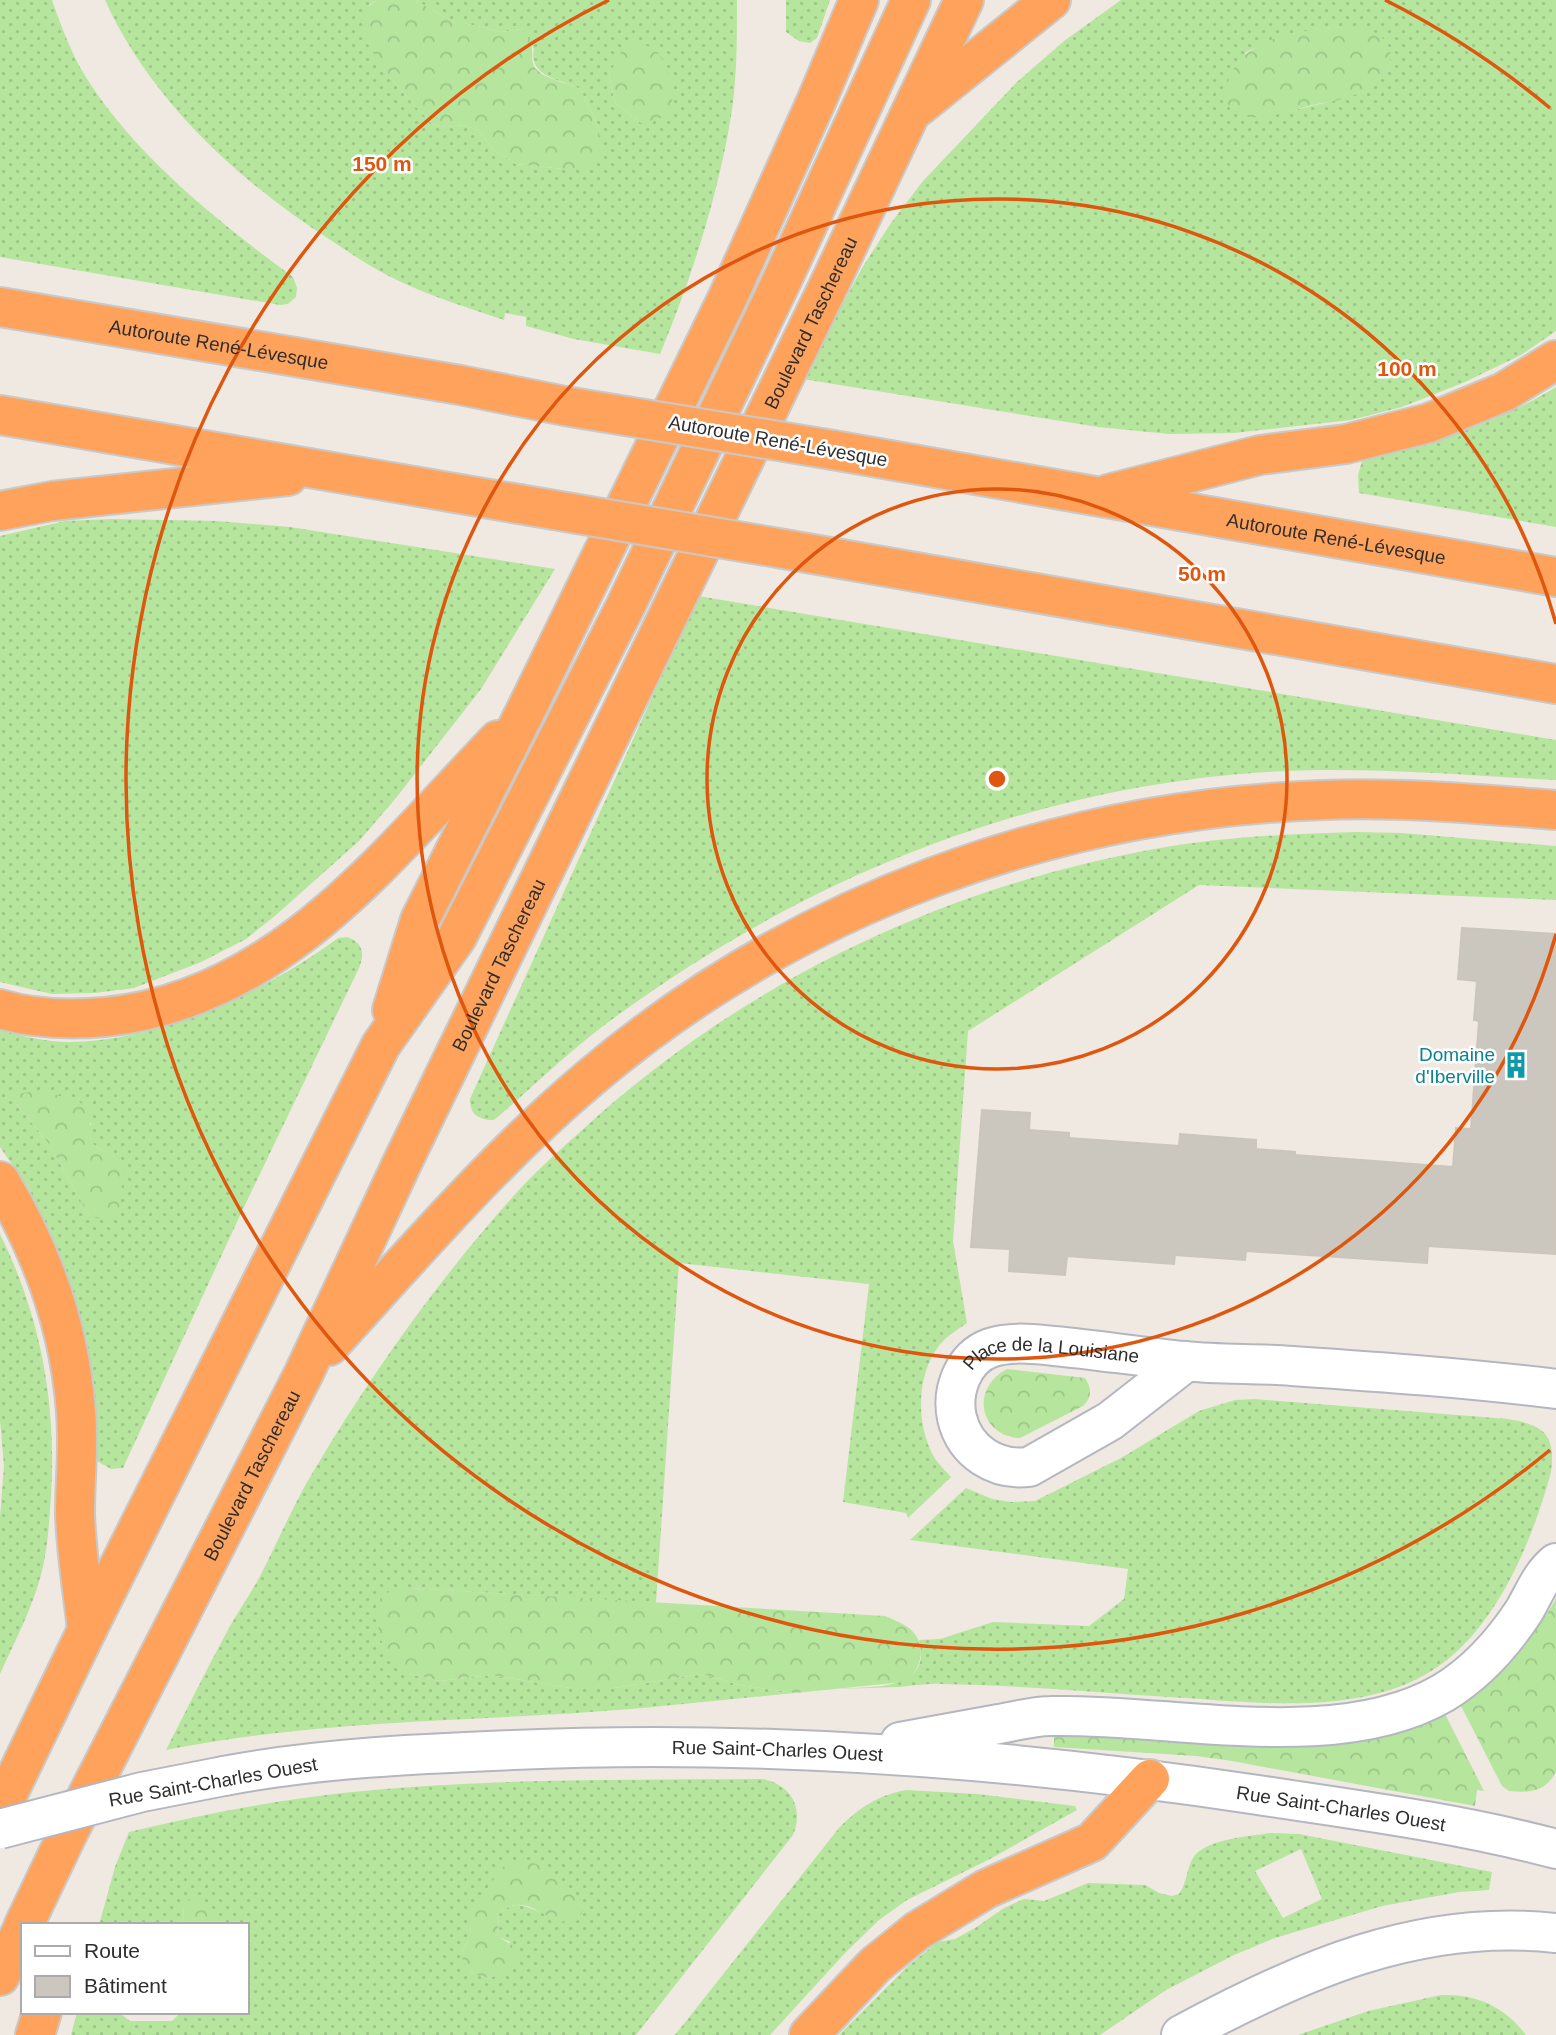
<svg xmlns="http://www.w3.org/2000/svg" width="1556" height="2035" font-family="Helvetica,sans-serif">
<defs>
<pattern id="grass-dots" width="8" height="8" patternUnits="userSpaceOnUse" patternTransform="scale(1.75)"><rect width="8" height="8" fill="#b6e59e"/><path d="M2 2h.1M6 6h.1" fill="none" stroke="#9dc588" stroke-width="1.8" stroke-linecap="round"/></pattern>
<pattern id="forest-crowns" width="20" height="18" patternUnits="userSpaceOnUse" patternTransform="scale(1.75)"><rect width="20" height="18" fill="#b6e59e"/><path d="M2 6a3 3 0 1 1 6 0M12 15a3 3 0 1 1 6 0" fill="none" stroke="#9dc588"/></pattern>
</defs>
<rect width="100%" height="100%" fill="#efe9e1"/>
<!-- grass -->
<g fill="url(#grass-dots)" fill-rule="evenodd">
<path d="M 0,0 L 52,0 C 60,23 69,47 81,69 C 129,151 217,221 293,277 L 297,288 L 296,297 L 288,304 L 280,305 L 0,257 Z"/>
<path d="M 105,0 L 377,0 L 369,5 L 382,63 L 395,84 L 432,124 L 446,127 L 464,125 L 478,130 L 493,149 L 516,164 L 564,169 L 599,127 L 580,89 C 560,79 528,77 534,49 L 521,29 L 502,32 L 464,23 L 455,23 L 415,0 L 737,0 C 737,43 737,86 729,128 C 715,205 690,282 660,354 L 574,339 L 526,326 L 526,317 L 505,313 L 504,320 C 468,308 433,297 399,281 C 377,271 356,257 335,243 C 242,184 151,102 105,0 ZM 616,62 L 641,123 L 615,103 L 609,75 Z"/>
<path d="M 786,0 L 830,0 L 817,38 L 810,43 L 799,41 L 786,32 Z"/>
<path d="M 1121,0 L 1556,0 L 1556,331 L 1521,355 L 1465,382 L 1402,407 L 1351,420 L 1234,433 L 1169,434 L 1098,427 L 803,379 L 862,268 L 891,223 L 923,181 L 1017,82 L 1064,41 ZM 1343,27 L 1388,69 L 1367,87 L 1349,97 L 1278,114 L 1245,53 C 1276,35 1308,30 1343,27 Z"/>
<path d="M 1556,387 L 1556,527 L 1359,493 L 1358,475 L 1362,461 C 1431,444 1496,424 1556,387 Z"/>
<path d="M 112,519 L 217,521 L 290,527 L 555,569 L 481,689 L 396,798 L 359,841 L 276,915 L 246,939 L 201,962 L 134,988 L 95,993 L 52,994 L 0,982 L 0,536 L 65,521 Z"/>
<path d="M 698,596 L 1556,740 L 1556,780 C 1461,775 1360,766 1266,772 C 1029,787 804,878 614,1018 C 571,1049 534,1086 494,1120 C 479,1120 470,1115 470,1099 Z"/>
<path d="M 1357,832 L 1402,833 L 1556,846 L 1556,900 L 1199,885 L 968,1031 L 953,1241 L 967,1323 C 957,1330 945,1337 938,1347 C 916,1377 916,1425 934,1457 C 938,1464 946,1471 951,1477 L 908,1518 L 906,1513 L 843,1502 L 869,1284 L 679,1263 L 656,1603 L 410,1588 L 410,1674 L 440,1681 L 491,1675 L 570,1688 L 614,1688 L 702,1674 L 740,1685 L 795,1693 C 710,1701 626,1711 541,1715 C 416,1722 290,1725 166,1750 C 187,1709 207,1668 229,1628 C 238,1612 249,1596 258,1580 C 277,1544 292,1507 313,1472 C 370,1376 436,1283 511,1199 C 532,1175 556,1153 580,1132 C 738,986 938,889 1149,850 C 1218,837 1287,834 1357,832 Z"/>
<path d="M 347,937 C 363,943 365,953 359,968 L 243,1209 L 123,1468 L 111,1469 L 97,1461 L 94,1388 L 87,1346 L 76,1304 L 48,1228 L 29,1189 L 0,1147 L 0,1030 C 22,1036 46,1042 69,1042 C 161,1041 265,992 338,938 ZM 14,1101 L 91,1123 L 89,1129 L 91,1143 L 105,1152 L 90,1217 L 49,1144 Z"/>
<path d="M 0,1234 C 41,1317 57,1405 51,1497 C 49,1522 48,1547 42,1571 C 33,1607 15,1641 0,1674 L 0,1517 L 4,1466 L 0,1420 Z"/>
<path d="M 1254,1399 L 1508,1419 C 1543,1425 1556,1433 1551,1472 C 1533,1539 1499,1621 1443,1663 C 1369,1719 1255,1702 1169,1697 C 1093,1692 1017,1685 941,1684 C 927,1683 913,1686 899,1687 C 879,1688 860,1688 840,1689 C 865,1686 912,1691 920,1662 C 922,1656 920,1647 919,1640 L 940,1639 L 993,1622 L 1089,1626 L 1124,1599 L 1128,1569 L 910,1540 L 966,1488 L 992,1499 L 1011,1502 L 1035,1501 L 1121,1458 L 1199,1411 L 1235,1400 Z"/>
<path d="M 763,1779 C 792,1785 804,1809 793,1835 L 636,2035 L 71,2035 L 77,2012 L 118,2012 L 130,2021 L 172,2021 L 181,2012 L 247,2012 L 247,1925 L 219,1925 L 183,1905 L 184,1925 L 99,1925 L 115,1867 L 129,1832 C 199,1815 271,1801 343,1793 C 483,1778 623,1780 763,1779 ZM 489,1887 L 577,1921 C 566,1918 555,1916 544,1913 C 524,1907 517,1898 498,1914 L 499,1937 L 510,1942 L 497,1976 L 483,1977 L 471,1972 L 462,1952 L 470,1937 L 472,1910 L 481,1902 Z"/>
<path d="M 906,1790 L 977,1794 L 1075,1806 L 1077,1810 L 990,1859 L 907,1900 L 879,1920 L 846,1952 L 770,2035 L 675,2035 L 839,1828 C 859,1808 878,1795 906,1790 Z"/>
<path d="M 1271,1833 L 1299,1834 L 1492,1872 L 1489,1890 L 1459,1892 L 1382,1906 L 1275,1938 L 1234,1955 L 1166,1990 L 1100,2035 L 839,2035 L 909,1965 L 938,1942 L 955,1939 L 975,1928 L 1004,1908 L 1024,1899 L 1044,1901 L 1088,1883 L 1145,1885 L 1159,1893 L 1172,1896 L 1179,1894 C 1187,1883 1186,1870 1193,1858 C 1204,1839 1251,1836 1271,1833 ZM 1301,1849 L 1322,1899 L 1283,1918 L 1255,1871 Z"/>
<path d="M 1441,1995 C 1476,1994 1504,2006 1526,2035 L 1298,2035 L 1368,2011 Z"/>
</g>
<!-- forest -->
<g fill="url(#forest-crowns)">
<path d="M 377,0 L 415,0 L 455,23 L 464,23 L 502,32 L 521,29 C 541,49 526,59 537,70 C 547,80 568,83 580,89 L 599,127 L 600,154 L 589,167 L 564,169 L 516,164 L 493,149 L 478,130 L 464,125 L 446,127 L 432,124 L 395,84 L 366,42 L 362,17 L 370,5 Z"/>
<path d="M 1343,27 C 1350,27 1358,27 1364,29 C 1383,32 1397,49 1388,68 C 1384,77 1360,93 1350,97 C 1339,101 1325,102 1313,105 C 1291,110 1244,130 1228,105 C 1223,96 1226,88 1229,79 C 1246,34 1302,31 1343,27 Z"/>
<path d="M 638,43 C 643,45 650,46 654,49 C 667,58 680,102 667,114 C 660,120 649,121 641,123 L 615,103 L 609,75 L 624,46 Z"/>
<path d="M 39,1090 L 75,1100 L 89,1107 L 91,1143 L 105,1152 L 116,1153 L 123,1161 L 124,1172 L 119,1208 L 108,1220 L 90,1217 L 49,1144 L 14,1101 L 14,1095 Z"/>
<path d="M 1007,1369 L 1085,1378 C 1092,1389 1092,1397 1083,1406 L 1020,1438 C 979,1436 970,1388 1007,1369 Z"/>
<path d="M 410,1588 L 885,1616 C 892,1619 900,1622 906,1626 C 928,1640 924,1669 904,1682 L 795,1693 L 740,1685 L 702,1674 L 614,1688 L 570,1688 L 491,1675 L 440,1681 L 410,1674 L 389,1658 L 380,1638 L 376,1615 L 380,1599 L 391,1590 Z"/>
<path d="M 1556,1599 L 1556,1772 C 1545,1792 1530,1793 1509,1791 L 1502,1786 L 1459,1702 C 1499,1673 1531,1642 1556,1599 Z"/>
<path d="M 1444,1712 L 1484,1791 L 1477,1790 L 1475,1806 L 1232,1761 L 1196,1756 L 1054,1747 L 1054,1733 L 1330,1745 C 1371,1741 1406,1729 1444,1712 Z"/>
<path d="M 525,1859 C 552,1871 573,1883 583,1911 L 577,1921 C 544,1928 529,1887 498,1914 L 499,1937 L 515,1947 L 517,1966 C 508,1974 500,1977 487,1977 C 475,1977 461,1967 462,1953 C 463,1948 468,1943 469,1938 C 472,1929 470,1919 472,1910 C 485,1899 495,1871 508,1863 C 512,1861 521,1860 525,1859 Z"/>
<path d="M 195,1898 L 209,1910 L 219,1925 L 184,1925 L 183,1905 L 185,1900 Z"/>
</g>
<!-- building -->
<path fill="#cbc7bf" stroke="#cbc5ba" stroke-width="2" d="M 1462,928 L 1556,934 L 1556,1254 L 1428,1246 L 1427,1263 L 1246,1251 L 1245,1260 L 1175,1255 L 1174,1264 L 1067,1256 L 1065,1275 L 1009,1271 L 1010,1249 L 971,1247 L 982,1110 L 1030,1113 L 1029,1130 L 1069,1133 L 1069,1138 L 1179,1146 L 1180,1134 L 1256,1140 L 1256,1149 L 1295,1152 L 1295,1155 L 1453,1167 L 1456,1128 L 1471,1129 L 1479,1021 L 1474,1020 L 1477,981 L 1458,979 Z"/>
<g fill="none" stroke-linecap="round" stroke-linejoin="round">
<defs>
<g id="minor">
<path id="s1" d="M 1187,1361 L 1110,1421 L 1029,1467 C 996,1471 965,1452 957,1418 C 951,1391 963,1358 990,1348 C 1009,1341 1034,1344 1054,1346 C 1098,1350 1141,1357 1185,1361 C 1221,1365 1256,1363 1292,1366 C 1380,1372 1468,1378 1556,1389"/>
<path d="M 900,1742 C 933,1736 966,1730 999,1724 C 1016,1721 1034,1716 1051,1716 C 1171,1713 1336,1755 1443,1693 C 1476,1673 1503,1643 1524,1611 C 1534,1594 1541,1575 1556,1563"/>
<path id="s2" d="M 224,1776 C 319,1758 416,1754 513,1750 C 762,1739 1012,1758 1258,1795 C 1357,1810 1459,1823 1556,1849"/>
<path d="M 1181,2035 C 1299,1971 1419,1918 1556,1933"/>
</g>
<g id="highway">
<path d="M 918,107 L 1051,0"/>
<path id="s3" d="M 0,307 L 460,385 L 565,406"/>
<path d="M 0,415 L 519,504"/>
<path id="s4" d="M 833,450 L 1556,577"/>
<path d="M 1108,494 L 1260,455 L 1346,444 L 1429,423 L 1504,392 L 1556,360"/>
<path d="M 0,511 L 52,501 L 288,476"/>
<path d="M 784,549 L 1556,684"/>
<path d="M 0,1009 C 33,1019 70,1020 105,1017 C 278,1000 386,856 498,740"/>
<path d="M 392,1010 L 420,920 L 526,710 L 728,297 L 816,102 L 859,0"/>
<path d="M 0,1181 C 42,1251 70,1330 76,1412 C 79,1446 75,1479 75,1513 C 76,1552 83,1592 87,1630"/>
<path d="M 329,1346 C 413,1254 494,1159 590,1078 C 795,904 1056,809 1323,800 C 1401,797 1478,804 1556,810"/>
<path d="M 0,1810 L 87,1630 L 381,1045 L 457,937 L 626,605 L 784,276 L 911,0"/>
<path id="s5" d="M 24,1925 L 67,1835 L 304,1373 L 404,1159 L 829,285 L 964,0"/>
<path d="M 0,1976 L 23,1928"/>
<path d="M 35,2035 L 42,2012"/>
<path d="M 809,2035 L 875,1965 L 917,1931 L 986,1889 L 1092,1842 L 1150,1779"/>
</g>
</defs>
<!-- minor casing -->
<use href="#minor" stroke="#b4b7c1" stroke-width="42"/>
<!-- highway casing -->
<use href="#highway" stroke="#c9c9c9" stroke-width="42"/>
<!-- minor -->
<use href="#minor" stroke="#fff" stroke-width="38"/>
<!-- highway -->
<use href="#highway" stroke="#ffa35c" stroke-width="38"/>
<defs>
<path id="minor-bridge" d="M 0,1829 L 142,1792 L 224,1776"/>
<g id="highway-bridge">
<path d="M 565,406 L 833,450"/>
<path d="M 519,504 L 784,549"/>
</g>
</defs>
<!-- minor-bridge casing -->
<use href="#minor-bridge" stroke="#b4b7c1" stroke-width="42" stroke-linecap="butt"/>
<!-- highway-bridge casing -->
<use href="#highway-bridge" stroke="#c9c9c9" stroke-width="42" stroke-linecap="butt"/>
<!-- minor-bridge -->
<use href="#minor-bridge" stroke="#fff" stroke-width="38"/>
<!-- highway-bridge -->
<use href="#highway-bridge" stroke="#ffa35c" stroke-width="38"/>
</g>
<!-- distance rings -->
<g fill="none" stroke="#df570e" stroke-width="3.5">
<circle cx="997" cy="779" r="290"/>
<path d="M1556 934A580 580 0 1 1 1556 624"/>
<path d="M1550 1450A870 870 0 1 1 609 0M1385 0A870 870 0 0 1 1550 108"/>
</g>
<!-- icons -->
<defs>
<symbol id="building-bare" viewBox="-9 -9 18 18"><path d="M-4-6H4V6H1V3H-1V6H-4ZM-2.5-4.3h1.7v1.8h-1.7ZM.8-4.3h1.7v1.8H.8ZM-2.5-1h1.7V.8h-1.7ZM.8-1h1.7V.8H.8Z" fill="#0f9aa8" stroke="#fff" stroke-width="2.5" paint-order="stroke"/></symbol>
</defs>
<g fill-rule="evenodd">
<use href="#building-bare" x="1497" y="1046" width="38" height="38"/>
</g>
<g text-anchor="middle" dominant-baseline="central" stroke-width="5" stroke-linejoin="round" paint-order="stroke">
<!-- street labels -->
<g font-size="19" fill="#2e2e2e" stroke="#fff">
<text stroke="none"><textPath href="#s5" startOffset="1785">Boulevard Taschereau</textPath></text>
<text stroke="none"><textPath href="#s3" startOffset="222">Autoroute René-Lévesque</textPath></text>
<text transform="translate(778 441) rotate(10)">Autoroute René-Lévesque</text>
<text stroke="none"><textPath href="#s4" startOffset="511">Autoroute René-Lévesque</textPath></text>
<text stroke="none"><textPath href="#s5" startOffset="1071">Boulevard Taschereau</textPath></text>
<text stroke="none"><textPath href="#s1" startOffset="430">Place de la Louisiane</textPath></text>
<text stroke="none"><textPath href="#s5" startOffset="504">Boulevard Taschereau</textPath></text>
<text stroke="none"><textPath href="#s2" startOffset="555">Rue Saint-Charles Ouest</textPath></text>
<text transform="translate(213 1782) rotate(-10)">Rue Saint-Charles Ouest</text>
<text stroke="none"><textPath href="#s2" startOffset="1122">Rue Saint-Charles Ouest</textPath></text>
</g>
<!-- culture labels -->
<g font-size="19" fill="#0d838f" stroke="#fff" text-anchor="end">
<text x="1495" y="1054">Domaine<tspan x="1495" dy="22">d'Iberville</tspan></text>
</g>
</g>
<circle cx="997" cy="779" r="10" fill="#df570e" stroke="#fff" stroke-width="3.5"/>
<g font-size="21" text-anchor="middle" font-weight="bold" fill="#df570e" stroke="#fff" stroke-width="5" stroke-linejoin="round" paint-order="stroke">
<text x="382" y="171">150 m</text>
<text x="1407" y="376">100 m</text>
<text x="1202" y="581">50 m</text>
</g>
<!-- legend -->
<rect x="21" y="1923" width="228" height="91" fill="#ffffff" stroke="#ababab" stroke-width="2"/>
<rect x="35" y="1946" width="35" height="10" fill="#ffffff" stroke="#ababab" stroke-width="2"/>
<text x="84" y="1958" font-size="21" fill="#2e2e2e">Route</text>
<rect x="35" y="1976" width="35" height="21" fill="#cbc7bf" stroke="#ababab" stroke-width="2"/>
<text x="84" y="1993" font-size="21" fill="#2e2e2e">Bâtiment</text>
</svg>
